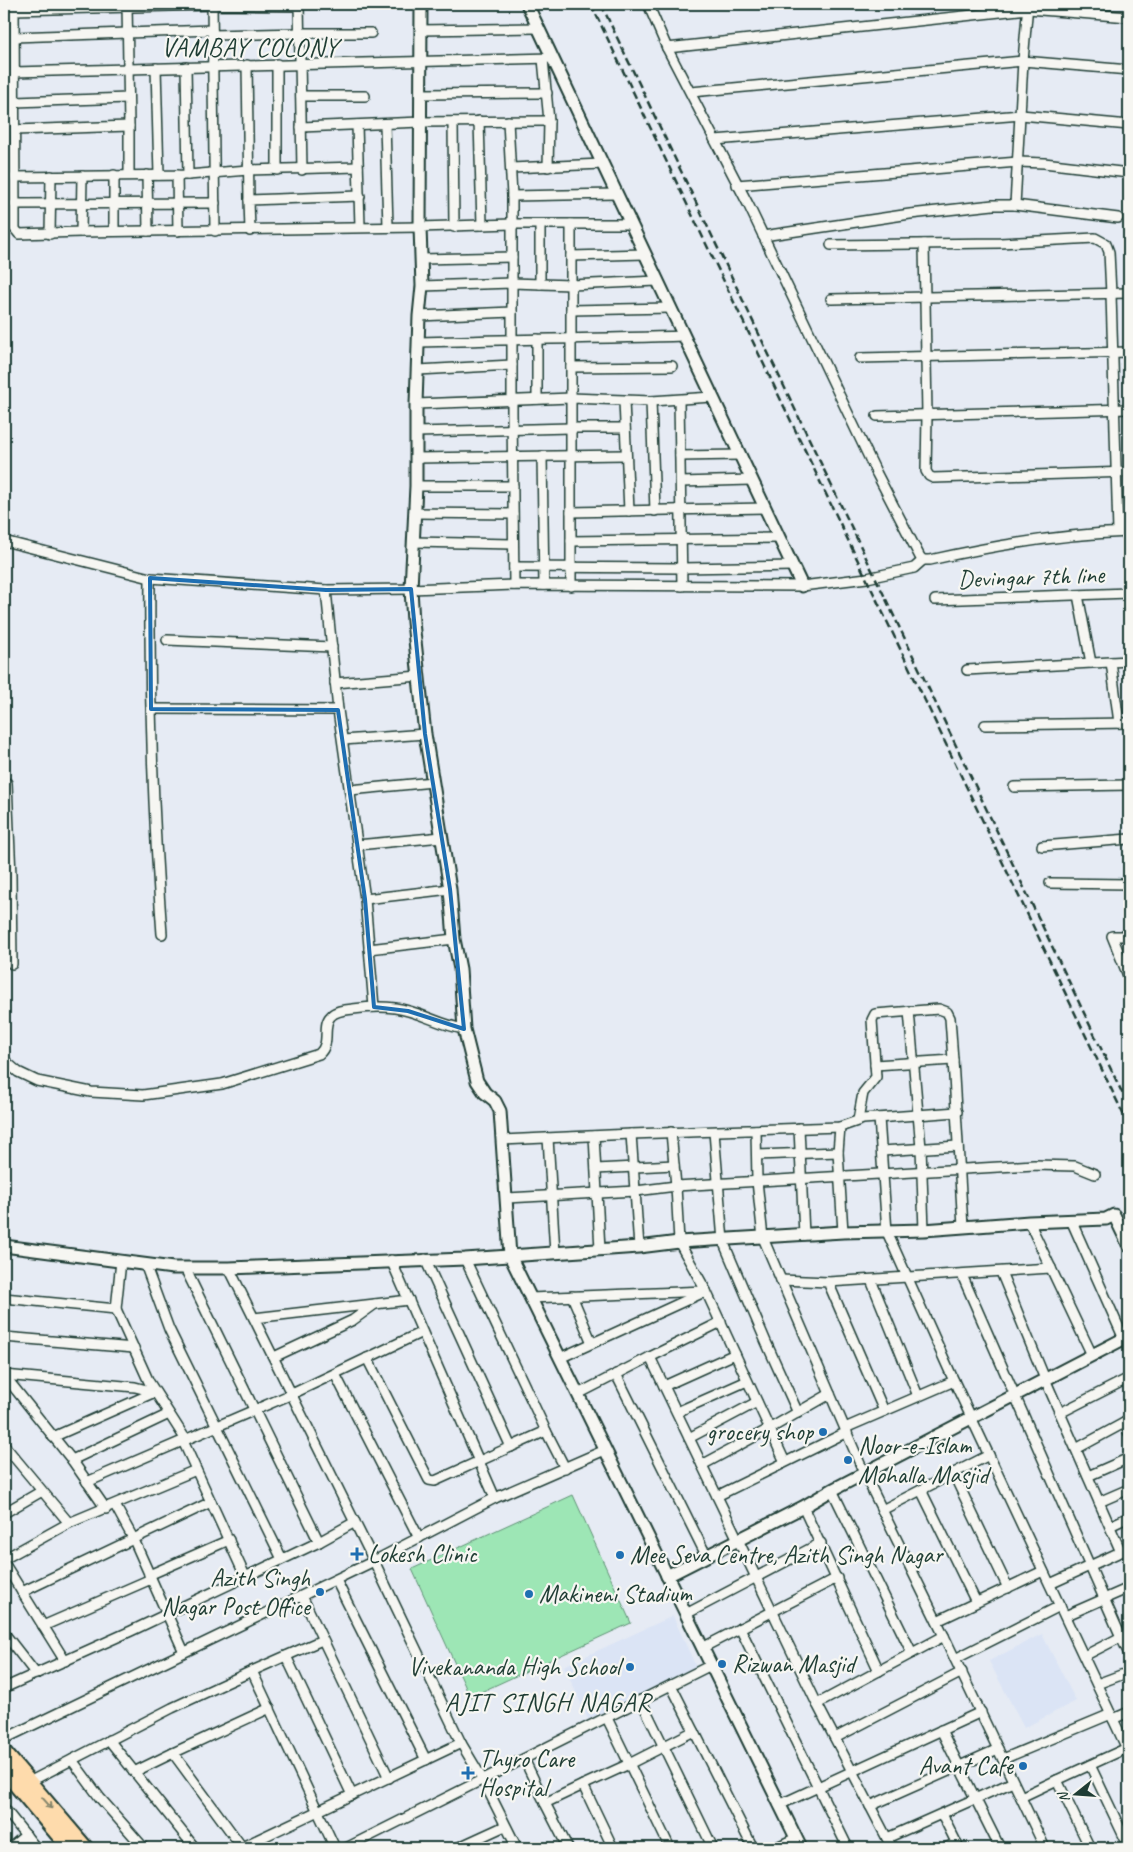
<svg xmlns="http://www.w3.org/2000/svg" width="1133" height="1852" font-family="Caveat,sans-serif">
<rect width="100%" height="100%" fill="#e6ebf4"/>
<filter id="ink" filterUnits="userSpaceOnUse"><feTurbulence type="fractalNoise" baseFrequency=".02" numOctaves="2"/><feDisplacementMap in="SourceGraphic" scale="10" xChannelSelector="R" yChannelSelector="G"/><feConvolveMatrix kernelMatrix="1 2 1 2 8 2 1 2 1" color-interpolation-filters="sRGB"/></filter>
<g filter="url(#ink)">
<!-- built -->
<g fill="#dbe4f5">
<path d="M 673,1616 L 697,1669 L 588,1719 L 564,1666 Z"/>
<path d="M 1042,1634 L 1076,1701 L 1024,1728 L 989,1661 Z"/>
</g>
<!-- green -->
<path fill="#9de6b5" stroke="#5e9274" d="M 573,1495 L 631,1623 L 470,1697 L 412,1569 Z"/>
<g fill="none" stroke-linecap="round" stroke-linejoin="round">
<defs>
<g id="minor">
<path d="M 14,4 L 15,217 L 15,229 L 19,234 L 81,232 L 420,227 L 512,224 L 631,224"/>
<path d="M 127,4 L 129,126 L 129,175"/>
<path d="M 212,4 L 215,231"/>
<path d="M 299,4 L 302,170"/>
<path d="M 648,4 L 667,48 L 749,206 L 877,474 L 920,557 L 923,560 L 930,560 C 996,545 1062,534 1129,532"/>
<path d="M 1028,4 L 1023,61 L 1129,70"/>
<path d="M 14,10 L 212,5 L 299,6"/>
<path d="M 421,30 L 538,28"/>
<path d="M 213,35 L 299,33 L 371,33"/>
<path d="M 14,37 L 212,30"/>
<path d="M 667,48 L 1028,9 L 1129,17"/>
<path d="M 543,59 L 549,121 L 548,167"/>
<path d="M 247,65 L 249,200"/>
<path d="M 186,67 L 188,175"/>
<path d="M 156,68 L 159,175"/>
<path d="M 14,72 L 552,58"/>
<path d="M 691,92 L 1023,61 L 1015,205"/>
<path d="M 421,94 L 547,93"/>
<path d="M 301,96 L 365,96"/>
<path d="M 15,102 L 128,98"/>
<path d="M 479,121 L 482,225"/>
<path d="M 508,121 L 512,196 L 512,413 L 514,585"/>
<path d="M 453,122 L 454,227"/>
<path d="M 385,124 L 388,227"/>
<path d="M 357,125 L 360,227"/>
<path d="M 301,127 L 421,122 L 549,121"/>
<path d="M 15,130 L 129,126"/>
<path d="M 715,140 L 1021,115 L 1129,125"/>
<path d="M 511,168 L 602,164"/>
<path d="M 277,170 L 277,64"/>
<path d="M 114,175 L 114,231"/>
<path d="M 147,175 L 148,231"/>
<path d="M 177,175 L 178,231"/>
<path d="M 14,177 L 188,175 L 248,170 L 358,167"/>
<path d="M 737,185 L 1018,162 L 1044,163 L 1129,173"/>
<path d="M 512,196 L 616,194"/>
<path d="M 14,204 L 215,203"/>
<path d="M 540,224 L 540,284"/>
<path d="M 571,224 L 571,586"/>
<path d="M 250,231 L 249,200 L 360,196"/>
<path d="M 81,232 L 82,176"/>
<path d="M 50,234 L 51,176"/>
<path d="M 763,236 L 910,214 L 993,205 L 1015,205 L 1118,218"/>
<path d="M 924,244 L 927,415 L 926,471 L 929,476 L 933,478 L 1129,472"/>
<path d="M 831,245 L 1000,243 L 1095,238 L 1106,244 L 1109,252 L 1111,294 L 1118,532"/>
<path d="M 571,256 L 645,254"/>
<path d="M 422,259 L 512,257"/>
<path d="M 422,286 L 512,283 L 571,285 L 657,281"/>
<path d="M 831,299 L 1129,293"/>
<path d="M 571,310 L 670,308"/>
<path d="M 419,316 L 512,312"/>
<path d="M 419,342 C 507,339 595,339 683,336"/>
<path d="M 860,358 L 1129,352"/>
<path d="M 571,367 L 672,366"/>
<path d="M 418,370 L 512,365"/>
<path d="M 537,399 L 537,339"/>
<path d="M 679,400 L 682,586"/>
<path d="M 624,401 L 629,511"/>
<path d="M 651,401 L 655,511"/>
<path d="M 416,404 L 571,398 L 651,401 L 712,397"/>
<path d="M 877,416 L 1129,409"/>
<path d="M 416,432 L 571,428 L 625,428"/>
<path d="M 542,456 L 544,585"/>
<path d="M 680,456 L 740,455"/>
<path d="M 416,458 L 626,455"/>
<path d="M 681,482 L 751,480"/>
<path d="M 416,486 L 513,486"/>
<path d="M 571,512 L 765,508"/>
<path d="M 414,513 L 513,514"/>
<path d="M 4,541 L 150,578 L 326,590 L 411,589 L 514,585 L 802,586 L 867,578 L 914,568 L 923,560"/>
<path d="M 571,541 L 779,538"/>
<path d="M 413,542 L 513,544"/>
<path d="M 514,567 L 682,568 L 792,566"/>
<path d="M 150,578 C 149,697 153,816 162,934"/>
<path d="M 326,590 L 338,710 L 365,899 L 374,1007"/>
<path d="M 1078,595 L 1091,663"/>
<path d="M 935,600 L 1129,593"/>
<path d="M 167,640 L 332,647"/>
<path d="M 1111,662 L 1119,723"/>
<path d="M 967,670 L 1129,661"/>
<path d="M 335,683 L 419,676"/>
<path d="M 151,709 L 338,710"/>
<path d="M 985,725 L 1129,723"/>
<path d="M 343,740 L 425,734"/>
<path d="M 7,783 L 11,876 L 12,964"/>
<path d="M 1014,787 L 1129,785"/>
<path d="M 350,790 L 433,782"/>
<path d="M 357,845 L 442,837"/>
<path d="M 1042,846 L 1129,839"/>
<path d="M 1050,883 L 1129,884"/>
<path d="M 365,899 L 450,889"/>
<path d="M 1129,936 L 1112,936 L 1129,978"/>
<path d="M 369,949 L 454,939"/>
<path d="M 909,1011 L 921,1148 L 924,1230"/>
<path d="M 4,1060 L 18,1072 L 37,1081 L 91,1092 L 143,1095 L 222,1084 L 319,1054 C 332,1043 321,1025 331,1016 C 336,1010 346,1010 353,1009 C 367,1007 381,1006 395,1008 C 419,1011 439,1025 464,1029"/>
<path d="M 875,1065 L 953,1060"/>
<path d="M 879,1118 L 887,1232 L 954,1381 L 1129,1753"/>
<path d="M 858,1120 L 863,1093 L 876,1077 L 872,1020 L 875,1014 L 939,1009 L 947,1012 L 950,1018 L 953,1060 L 963,1227"/>
<path d="M 840,1127 L 838,1152 L 843,1232"/>
<path d="M 799,1128 L 804,1235"/>
<path d="M 756,1130 L 757,1181 L 763,1238 L 864,1473 L 944,1636"/>
<path d="M 671,1132 L 676,1186 L 679,1242 L 706,1291 L 785,1462"/>
<path d="M 714,1132 L 723,1241 L 766,1342 L 798,1413"/>
<path d="M 631,1134 L 639,1247"/>
<path d="M 594,1136 L 600,1250"/>
<path d="M 548,1138 L 555,1253"/>
<path d="M 502,1140 L 631,1134 L 840,1127 L 863,1119 L 957,1112"/>
<path d="M 882,1151 L 958,1146"/>
<path d="M 757,1155 L 838,1152"/>
<path d="M 596,1169 L 674,1165"/>
<path d="M 507,1198 L 636,1191 L 676,1186 L 1034,1165 L 1075,1166 L 1095,1174"/>
<path d="M 1071,1220 L 1124,1339"/>
<path d="M 1029,1222 L 1092,1355"/>
<path d="M 425,1259 L 511,1447"/>
<path d="M 391,1260 L 495,1498"/>
<path d="M 145,1264 L 169,1329 L 282,1559"/>
<path d="M 185,1268 L 319,1542"/>
<path d="M 229,1268 L 374,1561 L 461,1743 L 483,1780 L 517,1848"/>
<path d="M 1001,1272 L 1045,1379 L 1121,1552"/>
<path d="M 962,1275 L 1121,1637 L 1084,1656"/>
<path d="M 781,1280 L 828,1282 L 884,1411"/>
<path d="M 871,1280 L 918,1396"/>
<path d="M 828,1282 L 1051,1268"/>
<path d="M 572,1296 L 592,1343"/>
<path d="M 4,1298 L 116,1309 L 121,1261"/>
<path d="M 530,1298 L 706,1291"/>
<path d="M 116,1309 L 149,1382 L 186,1440"/>
<path d="M 254,1318 L 409,1300"/>
<path d="M 4,1337 L 134,1348"/>
<path d="M 274,1357 L 353,1320 L 375,1304"/>
<path d="M 650,1357 L 721,1322"/>
<path d="M 367,1358 L 429,1480 L 435,1481 L 546,1431 L 465,1259"/>
<path d="M 560,1358 L 702,1293"/>
<path d="M 335,1374 L 419,1538"/>
<path d="M 616,1374 L 706,1555"/>
<path d="M 4,1375 L 72,1460 L 106,1509"/>
<path d="M 4,1375 L 135,1387 L 155,1392"/>
<path d="M 664,1386 L 735,1354"/>
<path d="M 578,1394 L 650,1357 L 817,1704"/>
<path d="M 677,1412 L 747,1381"/>
<path d="M 1060,1413 L 1129,1378"/>
<path d="M 1129,1420 L 1124,1423 L 1129,1433"/>
<path d="M 845,1428 L 954,1381"/>
<path d="M 546,1431 L 565,1468"/>
<path d="M 53,1437 L 155,1392"/>
<path d="M 689,1438 L 757,1402"/>
<path d="M 183,1441 L 245,1576"/>
<path d="M 4,1445 L 69,1523 L 196,1470"/>
<path d="M 1076,1449 L 1124,1423"/>
<path d="M 72,1460 L 169,1414"/>
<path d="M 702,1465 L 769,1429 L 830,1394"/>
<path d="M 953,1473 L 1008,1588"/>
<path d="M 1088,1476 L 1129,1458"/>
<path d="M 87,1482 L 292,1394 L 422,1332"/>
<path d="M 832,1490 L 912,1653"/>
<path d="M 921,1490 L 976,1602"/>
<path d="M 717,1496 L 847,1432"/>
<path d="M 1099,1502 L 1129,1489"/>
<path d="M 115,1505 L 134,1540 L 184,1652"/>
<path d="M 803,1507 L 879,1671"/>
<path d="M 882,1510 L 989,1455"/>
<path d="M 4,1513 L 42,1491"/>
<path d="M 1110,1526 L 1129,1517"/>
<path d="M 4,1559 L 69,1523"/>
<path d="M 4,1563 L 65,1661"/>
<path d="M 149,1575 L 229,1540"/>
<path d="M 336,1580 L 426,1760"/>
<path d="M 1050,1584 L 1129,1548"/>
<path d="M 22,1592 L 211,1502"/>
<path d="M 302,1596 L 389,1778"/>
<path d="M 686,1614 L 821,1543"/>
<path d="M 1065,1616 L 1129,1588"/>
<path d="M 937,1621 L 1043,1571"/>
<path d="M 43,1626 L 151,1579"/>
<path d="M 740,1628 L 848,1848"/>
<path d="M 4,1633 L 36,1674"/>
<path d="M 1129,1633 L 1121,1637 L 1129,1654"/>
<path d="M 702,1648 L 837,1578"/>
<path d="M 286,1656 L 352,1795"/>
<path d="M 955,1659 L 1060,1606"/>
<path d="M 252,1671 L 322,1640"/>
<path d="M 1097,1684 L 1129,1672"/>
<path d="M 671,1685 L 753,1848"/>
<path d="M 4,1688 L 131,1631 L 319,1542 L 355,1522"/>
<path d="M 641,1700 L 713,1848"/>
<path d="M 607,1718 L 670,1848"/>
<path d="M 1113,1719 L 1129,1712"/>
<path d="M 941,1730 L 1000,1848"/>
<path d="M 835,1738 L 962,1672"/>
<path d="M 4,1739 L 374,1561 L 495,1498 L 605,1450"/>
<path d="M 109,1740 L 195,1848"/>
<path d="M 173,1753 L 270,1708"/>
<path d="M 524,1759 L 545,1803"/>
<path d="M 1003,1759 L 1111,1714"/>
<path d="M 72,1760 L 100,1798 L 144,1848"/>
<path d="M 1090,1765 L 1129,1847"/>
<path d="M 134,1772 L 173,1753 L 242,1847"/>
<path d="M 1057,1780 L 1127,1748"/>
<path d="M 29,1782 L 172,1708 L 252,1671 L 335,1848"/>
<path d="M 583,1785 L 629,1764 L 694,1731"/>
<path d="M 1021,1797 L 1057,1780 L 1090,1848"/>
<path d="M 779,1805 L 981,1712"/>
<path d="M 870,1806 L 998,1749"/>
<path d="M 4,1808 L 36,1848"/>
<path d="M 942,1814 L 959,1848"/>
<path d="M 887,1838 L 1013,1782"/>
<path d="M 10,1848 L 26,1835"/>
<path d="M 240,1848 L 461,1743"/>
<path d="M 346,1848 L 711,1665"/>
<path d="M 457,1848 L 505,1826"/>
<path d="M 568,1848 L 545,1803 L 583,1785 L 613,1848"/>
<path d="M 775,1848 L 796,1838"/>
<path d="M 892,1848 L 817,1704 L 944,1636 L 1045,1848"/>
<path d="M 945,1848 L 957,1843"/>
</g>
<g id="tertiary">
<path d="M 421,4 L 420,227 L 422,286 L 419,316 L 416,404 L 416,486 L 411,589 L 413,622 L 425,734 L 450,889 L 454,939 L 460,969 L 464,1029 L 477,1081 L 485,1093 L 495,1101 L 500,1111 L 510,1256 L 801,1848"/>
<path d="M 527,4 L 802,586"/>
<path d="M 4,1246 L 173,1268 L 229,1268 L 465,1259 L 639,1247 L 679,1242 L 843,1232 L 924,1230 L 1029,1222 L 1106,1219 L 1114,1215 L 1129,1246"/>
<path d="M 667,1576 L 803,1507 L 832,1490 L 1129,1336"/>
</g>
<g id="primary">
<path d="M 4,1753 L 85,1848"/>
<path d="M 4,1770 L 70,1848"/>
</g>
</defs>
<!-- minor casing -->
<use href="#minor" stroke="#1f3d34" stroke-width="12"/>
<!-- tertiary casing -->
<use href="#tertiary" stroke="#1f3d34" stroke-width="15"/>
<!-- primary casing -->
<use href="#primary" stroke="#1f3d34" stroke-width="19"/>
<!-- minor -->
<use href="#minor" stroke="#f6f6f2" stroke-width="9"/>
<!-- tertiary -->
<use href="#tertiary" stroke="#f6f6f2" stroke-width="11"/>
<!-- primary -->
<use href="#primary" stroke="#fedbac" stroke-width="15"/>
<!-- rail -->
<g stroke="#1f3d34" stroke-width="2.5" stroke-dasharray="8 4" stroke-linecap="butt">
<path d="M 591,4 L 1129,1126"/>
<path d="M 601,4 L 1129,1107"/>
</g>
</g>
<!-- one-way arrows -->
<defs><path id="oneway-shaft" d="M-6 0H5M1.5-3L5.5 0L1.5 3" fill="none" stroke-width="1.6" stroke-linecap="round" stroke-linejoin="round" transform="scale(1.25)"/></defs>
<use stroke="#83846a" href="#oneway-shaft" transform="translate(47 1803) rotate(49)"/>
</g>
<!-- marked area -->
<path fill="none" stroke="#1f6fb2" stroke-width="4" stroke-linejoin="round" d="M 150,578 L 326,590 L 411,589 L 425,734 L 450,889 L 464,1029 L 408,1011 L 374,1007 L 365,899 L 338,710 L 151,709 Z"/>
<!-- markers -->
<g fill="#1f6fb2" stroke="#f6f6f2" stroke-width="2">
<circle cx="823" cy="1432" r="5"/>
<circle cx="848" cy="1460" r="5"/>
<path d="M354.5 1546.5h5v5h5v5h-5v5h-5v-5h-5v-5h5z"/>
<circle cx="620" cy="1555" r="5"/>
<circle cx="320" cy="1592" r="5"/>
<circle cx="529" cy="1594" r="5"/>
<circle cx="722" cy="1664" r="5"/>
<circle cx="630" cy="1667" r="5"/>
<circle cx="1023" cy="1766" r="5"/>
<path d="M465.5 1765.5h5v5h5v5h-5v5h-5v-5h-5v-5h5z"/>
</g>
<g text-anchor="middle" dominant-baseline="central" stroke-width="4.5" stroke-linejoin="round" paint-order="stroke">
<!-- street labels -->
<g font-size="25" fill="#1f3d34" stroke="#f6f6f2">
<text transform="translate(1031 577) rotate(-2)">Devingar 7th line</text>
</g>
<!-- poi labels -->
<g font-size="25" fill="#1f3d34" stroke="#f6f6f2" text-anchor="start">
<text x="813" y="1432" text-anchor="end">grocery shop</text>
<text x="858" y="1446">Noor-e-Islam<tspan x="858" dy="29">Mohalla Masjid</tspan></text>
<text x="368" y="1554">Lokesh Clinic</text>
<text x="630" y="1555">Mee Seva Centre, Azith Singh Nagar</text>
<text x="310" y="1578" text-anchor="end">Azith Singh<tspan x="310" dy="29">Nagar Post Office</tspan></text>
<text x="539" y="1594">Makineni Stadium</text>
<text x="732" y="1664">Rizwan Masjid</text>
<text x="620" y="1667" text-anchor="end">Vivekananda High School</text>
<text x="479" y="1759">Thyro Care<tspan x="479" dy="29">Hospital</tspan></text>
<text x="1013" y="1766" text-anchor="end">Avant Cafe</text>
</g>
<!-- neighbourhood labels -->
<g font-size="26" letter-spacing="1" fill="#1f3d34" stroke="#f6f6f2">
<text x="250" y="47">VAMBAY COLONY</text>
<text x="548" y="1702">AJIT SINGH NAGAR</text>
</g>
</g>
<!-- margin -->
<rect width="1133" height="1852" fill="none" stroke="#f6f6f2" stroke-width="20"/>
<rect x="10" y="10" width="1113" height="1832" fill="none" stroke="#1f3d34" stroke-width="2" filter="url(#ink)"/>
<!-- north arrow -->
<g transform="translate(1076 1794) rotate(253)" stroke="#f6f6f2" stroke-width="4" paint-order="stroke">
<path d="M0-4L9 19L0 12L-9 19Z" fill="#1f3d34"/>
<text y="-8" font-size="14" font-weight="bold" text-anchor="middle" fill="#1f3d34">N</text>
</g>
</svg>
